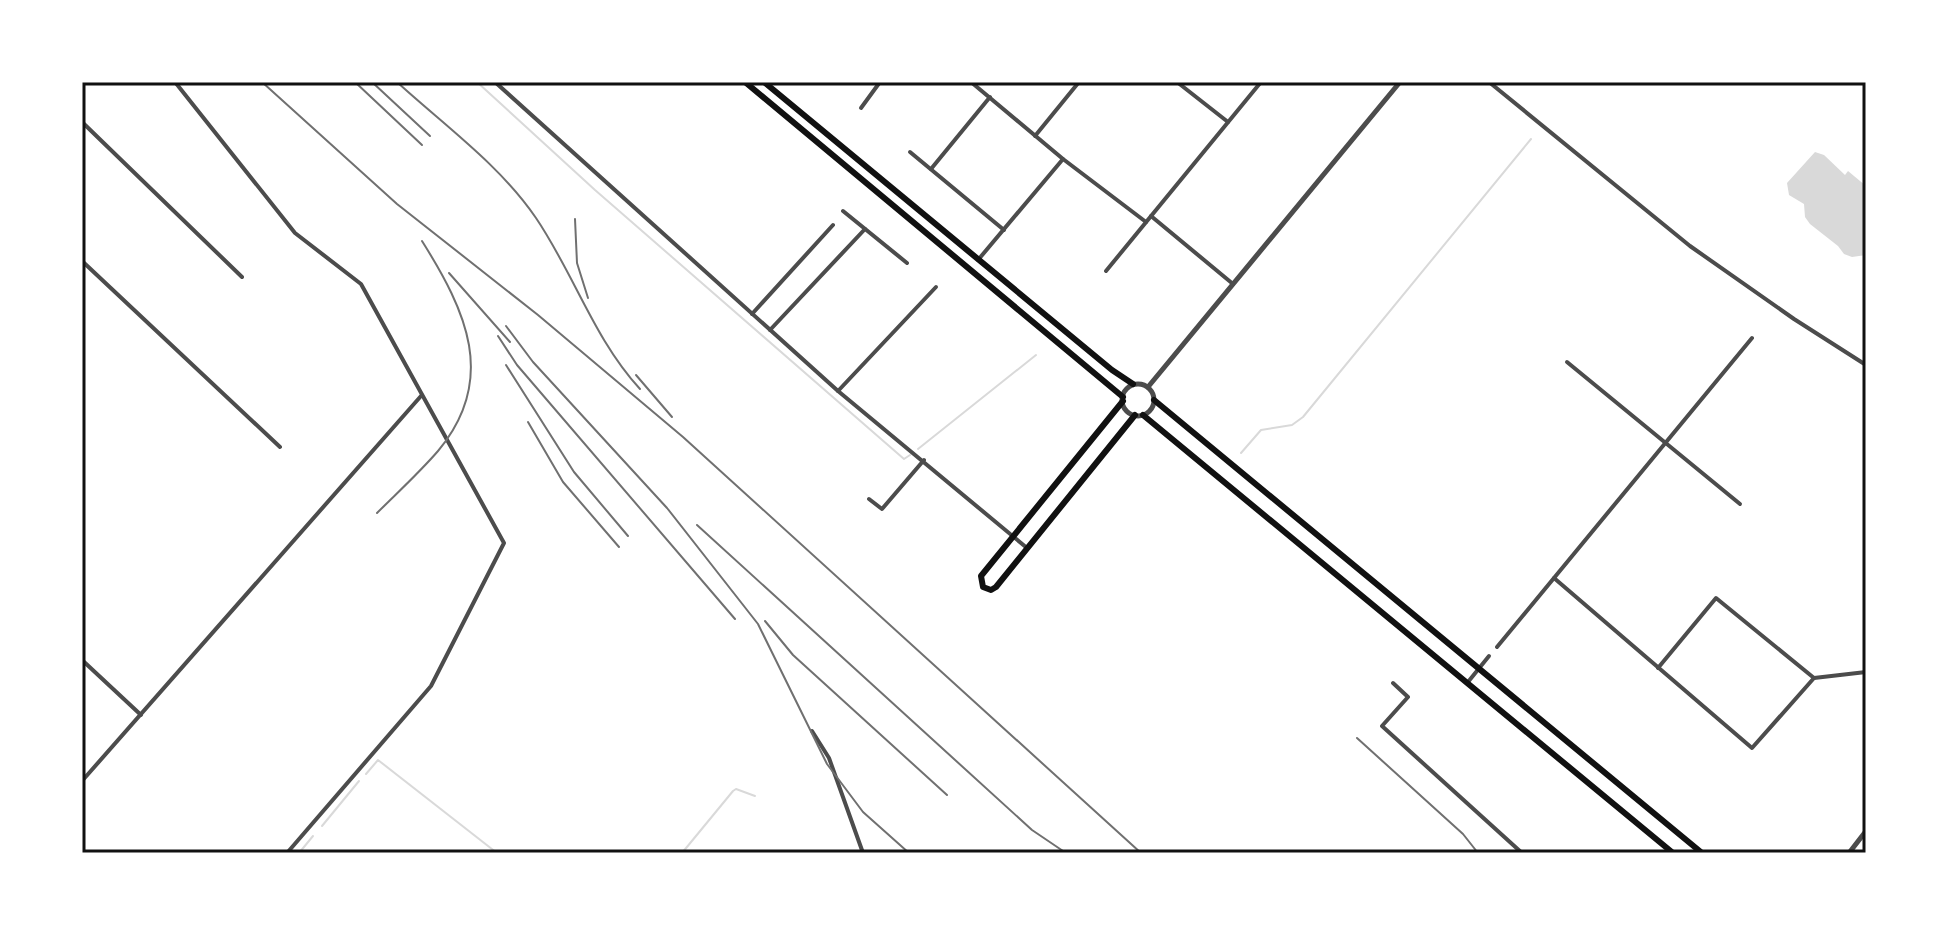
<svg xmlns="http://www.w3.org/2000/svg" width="1948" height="935" font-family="'Alegreya Sans',sans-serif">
<rect width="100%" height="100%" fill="#fff"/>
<!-- water -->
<path fill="#d9d9d9" d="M 1815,152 L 1824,155 L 1845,175 L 1848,171 L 1866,186 L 1866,255 L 1852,257 L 1844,254 L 1838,246 L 1810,224 L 1805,217 L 1804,204 L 1789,195 L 1787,183 Z"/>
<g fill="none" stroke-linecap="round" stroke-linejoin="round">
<!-- stream -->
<g stroke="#d9d9d9" stroke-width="2">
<path d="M 477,82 L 595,190 L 904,459 L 910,455"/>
<path d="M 918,449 L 1036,355"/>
<path d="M 1241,453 L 1261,430 L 1292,425 L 1303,417 L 1531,139"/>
<path d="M 366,774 L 378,760 L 497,853"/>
<path d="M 322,826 L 359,781"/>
<path d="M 299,853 L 313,836"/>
<path d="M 682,853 L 733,791 L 736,789 L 755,796"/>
<path d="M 1863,853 L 1866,849"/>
</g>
<!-- minor -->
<g stroke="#4c4c4c" stroke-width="4">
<path d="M 175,82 L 295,233 L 361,284 L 504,543 L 431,686 L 287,853"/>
<path d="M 495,82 L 838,391 L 1027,548"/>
<path d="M 971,82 L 1063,159 L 1146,222"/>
<path d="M 1177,82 L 1228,122"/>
<path d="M 1489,82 L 1690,246 L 1794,319 L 1866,365"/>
<path d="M 861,108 L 880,82"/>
<path d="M 82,122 L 242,277"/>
<path d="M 1035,136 L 1079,82"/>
<path d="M 910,152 L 1004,230"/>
<path d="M 931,169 L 990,97"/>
<path d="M 843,211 L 907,263"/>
<path d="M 1151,216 L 1233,284"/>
<path d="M 978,260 L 1063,159"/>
<path d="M 82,261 L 280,447"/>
<path d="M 1106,271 L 1261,82"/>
<path d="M 752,314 L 833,225"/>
<path d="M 770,330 L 865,229"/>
<path d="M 1567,362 L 1740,504"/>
<path d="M 838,391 L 936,287"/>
<path d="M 869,499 L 882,509 L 924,460"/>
<path d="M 1554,578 L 1752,748 L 1814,678 L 1866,672"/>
<path d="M 1497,647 L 1752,338"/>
<path d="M 82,660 L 141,715"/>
<path d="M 1658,668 L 1716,598 L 1814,678"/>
<path d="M 1468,682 L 1489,656"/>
<path d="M 1393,683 L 1408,697 L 1382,726 L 1522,853"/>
<path d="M 812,731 L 829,758 L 863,853"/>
<path d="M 82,781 L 421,396"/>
</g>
<!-- tertiary -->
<g stroke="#4c4c4c" stroke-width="5">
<circle cx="1138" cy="400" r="16"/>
<path d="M 1148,387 L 1400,82"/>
<path d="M 1849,853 L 1866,831"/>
</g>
<!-- secondary -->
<g stroke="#111" stroke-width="6">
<path d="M 745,82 L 1123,397"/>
<path d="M 764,82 L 1112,370 L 1133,384"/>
<path d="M 1154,400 L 1702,853"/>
<path d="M 1123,401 L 981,576 L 983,587 L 991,590 L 996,587 L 1135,415"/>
<path d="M 1143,415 L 1673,853"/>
</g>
<!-- rail -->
<g stroke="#707070" stroke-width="2">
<path d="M 262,82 L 397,204 L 538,315 L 683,437 L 1141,853"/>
<path d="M 355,82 L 422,145"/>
<path d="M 372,82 L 430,136"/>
<path d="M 397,82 C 444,125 500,165 536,218 C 574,274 594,339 640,389"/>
<path d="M 575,219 L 577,263 L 588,298"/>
<path d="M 449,273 L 510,342"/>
<path d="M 506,326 L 533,362 L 667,508 L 758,624 L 827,764 L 863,812 L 909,853"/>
<path d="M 498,336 L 517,365 L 735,619"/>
<path d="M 506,365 L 574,472 L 628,536"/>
<path d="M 636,375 L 672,417"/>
<path d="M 528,422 L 563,482 L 619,547"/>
<path d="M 377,513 C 397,493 419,473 438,451 C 498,379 466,311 422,241"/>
<path d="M 697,525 L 1032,830 L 1066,853"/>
<path d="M 765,621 L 793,655 L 947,795"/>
<path d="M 1357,738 L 1463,834 L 1478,853"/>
<path d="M 943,851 L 945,853"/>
</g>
</g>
<!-- border -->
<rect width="1948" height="935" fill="none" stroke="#ffffff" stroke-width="168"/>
<rect x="84" y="84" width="1780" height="767" fill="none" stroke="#111" stroke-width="3"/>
</svg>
